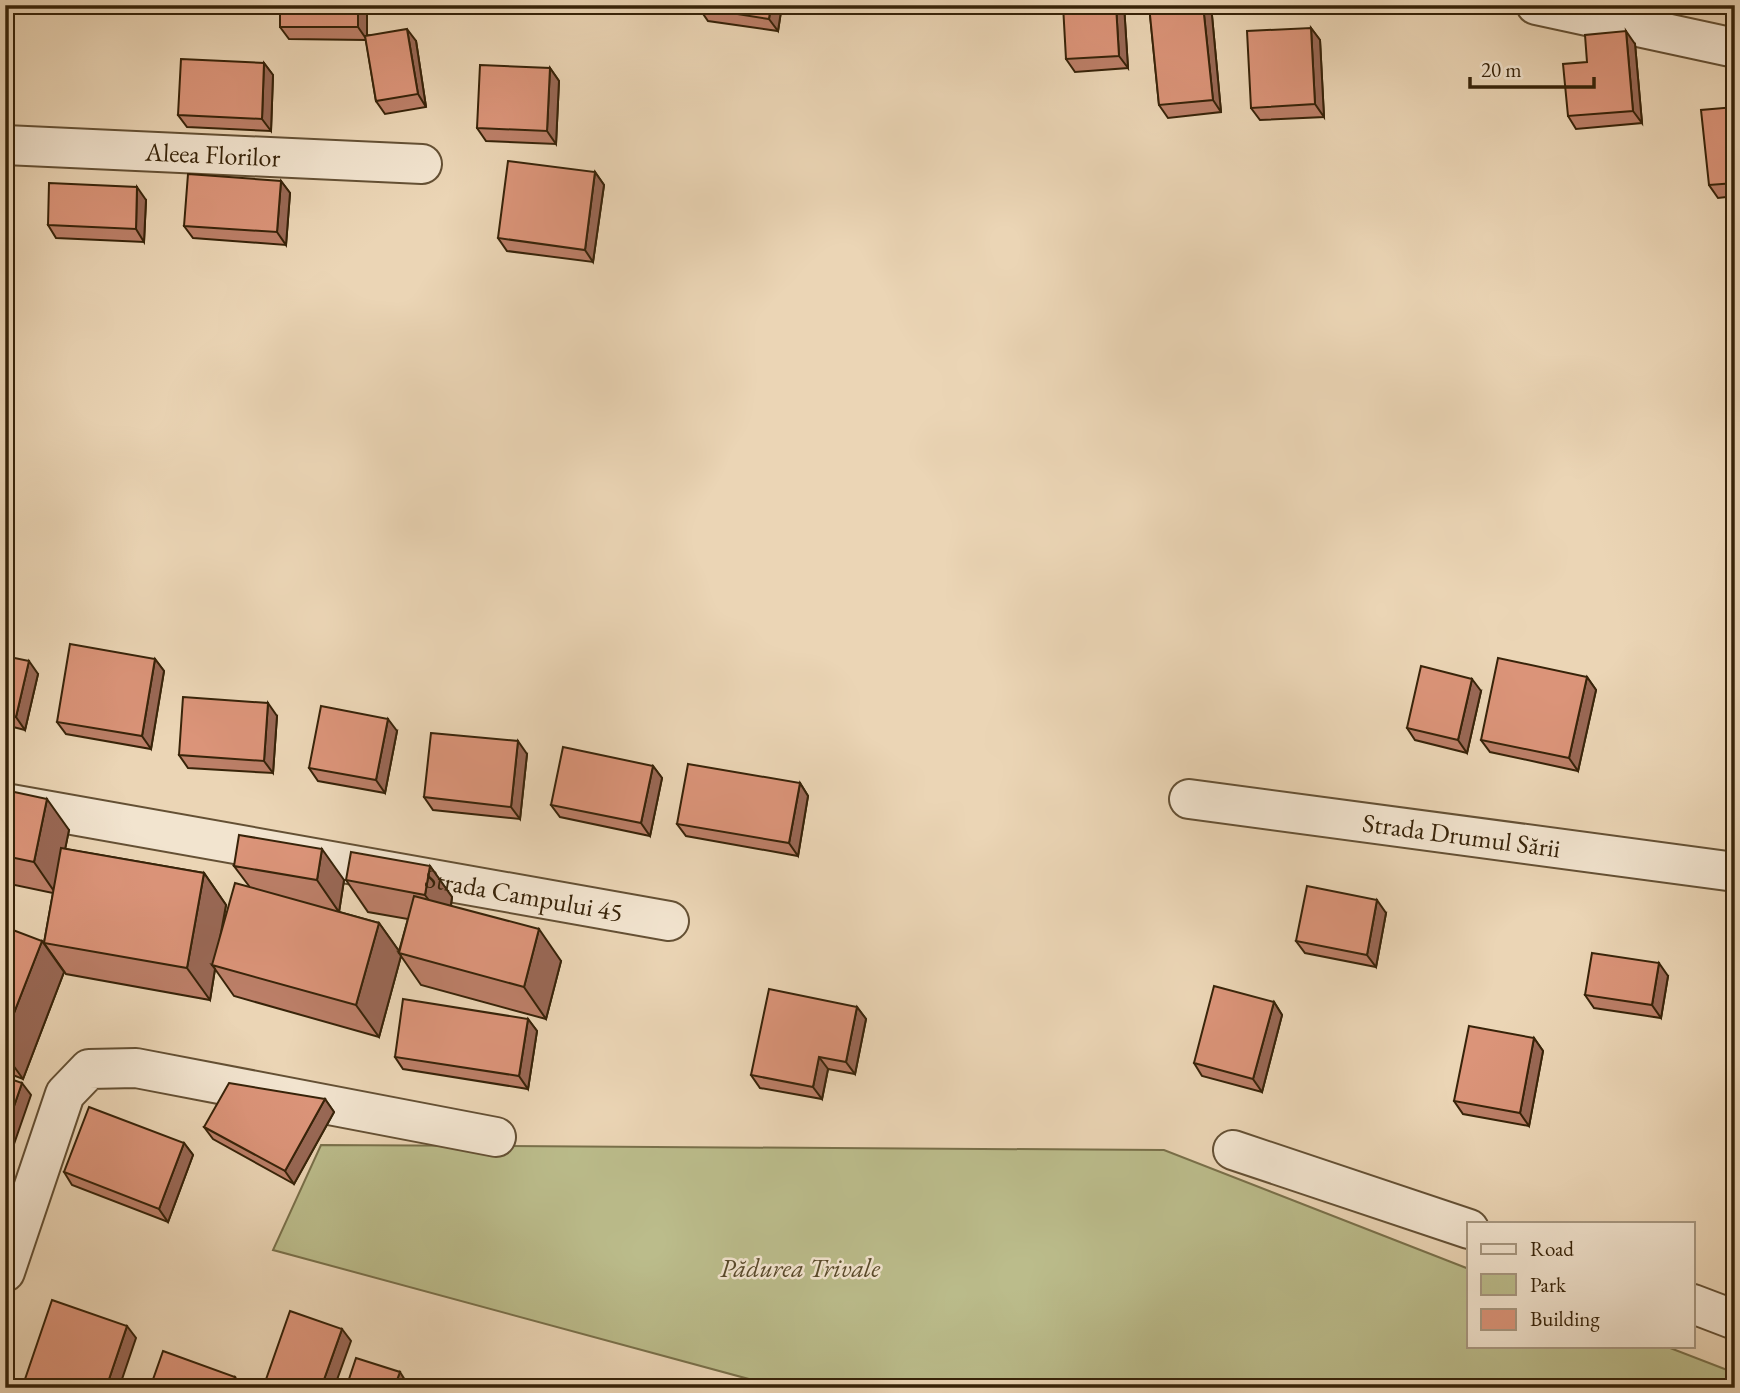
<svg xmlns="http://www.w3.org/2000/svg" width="1740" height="1393" font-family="'EB Garamond',serif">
<rect width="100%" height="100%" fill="#ebd5b5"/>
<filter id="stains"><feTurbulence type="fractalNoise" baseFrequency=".00286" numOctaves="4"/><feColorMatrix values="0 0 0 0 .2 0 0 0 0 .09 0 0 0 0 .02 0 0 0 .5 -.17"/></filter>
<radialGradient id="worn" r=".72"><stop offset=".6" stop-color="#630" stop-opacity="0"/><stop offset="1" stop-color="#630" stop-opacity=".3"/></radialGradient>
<!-- green -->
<path fill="#bbbc8b" stroke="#79704a" stroke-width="2" d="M 321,1145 L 1164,1150 L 1469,1269 L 1469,1346 L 1665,1346 L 1735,1373 L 1735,1388 L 782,1388 L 273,1250 Z"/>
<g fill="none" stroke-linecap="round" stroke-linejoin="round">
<defs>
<g id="street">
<path d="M 1536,5 L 1735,48"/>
<path id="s1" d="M 5,145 L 422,164"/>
<path id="s2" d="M 1189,799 L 1735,872"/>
<path id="s3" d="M 5,803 L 669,921"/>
<path d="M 1233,1150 L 1469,1229"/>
<path d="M 5,1272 L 65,1094 L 89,1069 L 136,1068 L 496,1137"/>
<path d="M 1693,1304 L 1735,1320"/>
</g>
</defs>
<!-- street casing -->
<use href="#street" stroke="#645034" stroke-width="42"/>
<!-- street -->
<use href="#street" stroke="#f2e4cf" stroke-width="38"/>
</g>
<!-- wall -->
<g fill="#bc7f68" stroke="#372309" stroke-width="2">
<path d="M 280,5 L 367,5 L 367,35 L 416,41 L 426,107 L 385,114 L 376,101 L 366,40 L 289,39 L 280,27 Z"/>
<path d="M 699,5 L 782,5 L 778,31 L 708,21 L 699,8 Z"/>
<path d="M 1124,5 L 1128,68 L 1075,72 L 1066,59 Z"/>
<path d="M 1149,5 L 1211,5 L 1221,112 L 1168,118 L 1159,105 Z"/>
<path d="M 1311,28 L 1320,40 L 1324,117 L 1260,120 L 1251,108 Z"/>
<path d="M 1635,44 L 1642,123 L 1576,129 L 1568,116 L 1587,62 Z"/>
<path d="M 264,63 L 273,75 L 271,131 L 187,127 L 178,115 Z"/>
<path d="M 550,68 L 559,81 L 556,144 L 486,141 L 477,128 Z"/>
<path d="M 1735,107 L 1735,196 L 1718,198 L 1709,185 Z"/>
<path d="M 595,172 L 604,185 L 593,262 L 507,251 L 498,238 Z"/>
<path d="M 281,181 L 290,193 L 286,245 L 193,238 L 184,226 Z"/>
<path d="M 146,200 L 144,242 L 56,238 L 48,225 Z"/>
<path d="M 5,656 L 38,674 L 25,730 L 5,725 Z"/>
<path d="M 155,659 L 164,671 L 151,749 L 66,734 L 57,722 Z"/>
<path d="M 1587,677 L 1596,690 L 1578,771 L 1490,752 L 1481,740 Z"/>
<path d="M 1481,691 L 1467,753 L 1415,740 L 1407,728 Z"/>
<path d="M 277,716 L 273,773 L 188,768 L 179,755 Z"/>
<path d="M 397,731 L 385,793 L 318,781 L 309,768 Z"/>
<path d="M 527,754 L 520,819 L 433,810 L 424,797 Z"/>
<path d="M 653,766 L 662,778 L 650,836 L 560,817 L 551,805 Z"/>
<path d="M 800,783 L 808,796 L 798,856 L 686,836 L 677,824 Z"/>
<path d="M 5,790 L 69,830 L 65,849 L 204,873 L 226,905 L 221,934 L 249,886 L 234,866 L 344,880 L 339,912 L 379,923 L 399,951 L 408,919 L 368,912 L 346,880 L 430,866 L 452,897 L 451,906 L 561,961 L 546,1019 L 421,985 L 401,956 L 379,1037 L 234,996 L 215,969 L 210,1000 L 66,974 L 44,943 L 53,893 L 5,883 Z"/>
<path d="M 1386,913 L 1376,967 L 1305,953 L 1296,941 Z"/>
<path d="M 5,927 L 64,972 L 23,1079 L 5,1072 Z"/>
<path d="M 1668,976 L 1661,1018 L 1594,1008 L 1585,995 Z"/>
<path d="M 1274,1002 L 1282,1015 L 1262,1092 L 1202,1076 L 1194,1063 Z"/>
<path d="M 857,1007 L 866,1019 L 855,1074 L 828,1069 L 822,1099 L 760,1088 L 751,1075 Z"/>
<path d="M 528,1019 L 537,1031 L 528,1089 L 403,1069 L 395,1057 Z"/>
<path d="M 1534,1038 L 1543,1051 L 1529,1126 L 1463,1114 L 1454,1101 Z"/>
<path d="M 325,1099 L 334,1112 L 294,1184 L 213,1139 L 204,1127 Z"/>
<path d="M 184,1143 L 193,1155 L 168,1222 L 72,1185 L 64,1172 Z"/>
</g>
<!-- shaded-wall -->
<g fill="#996855" stroke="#372309" stroke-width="2">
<path d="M 358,5 L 367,5 L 367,40 L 358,27 Z"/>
<path d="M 771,5 L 782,5 L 778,31 L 769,19 Z"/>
<path d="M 1116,5 L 1124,5 L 1128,68 L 1119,56 Z"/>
<path d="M 1203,5 L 1211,5 L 1221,112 L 1213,100 Z"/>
<path d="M 1311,28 L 1320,40 L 1324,117 L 1315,104 Z"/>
<path d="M 407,29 L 416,41 L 426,107 L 418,94 Z"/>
<path d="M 1626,31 L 1635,44 L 1642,123 L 1633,111 Z"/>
<path d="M 264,63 L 273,75 L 271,131 L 262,119 Z"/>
<path d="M 550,68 L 559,81 L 556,144 L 547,131 Z"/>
<path d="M 595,172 L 604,185 L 593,262 L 585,250 Z"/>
<path d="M 281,181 L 290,193 L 286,245 L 277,232 Z"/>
<path d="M 137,187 L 146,200 L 144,242 L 136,229 Z"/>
<path d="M 155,659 L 164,671 L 151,749 L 142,736 Z"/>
<path d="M 29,661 L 38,674 L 25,730 L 16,717 Z"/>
<path d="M 1587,677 L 1596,690 L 1578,771 L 1569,758 Z"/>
<path d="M 1472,679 L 1481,691 L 1467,753 L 1458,740 Z"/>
<path d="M 268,703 L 277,716 L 273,773 L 264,761 Z"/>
<path d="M 388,719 L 397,731 L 385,793 L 376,780 Z"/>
<path d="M 518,741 L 527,754 L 520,819 L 511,807 Z"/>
<path d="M 653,766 L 662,778 L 650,836 L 641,823 Z"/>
<path d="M 800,783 L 808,796 L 798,856 L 789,843 Z"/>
<path d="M 47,799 L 69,830 L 56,894 L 34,862 Z"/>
<path d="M 322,849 L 344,880 L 339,912 L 317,880 Z"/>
<path d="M 430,866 L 452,897 L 448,926 L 425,895 Z"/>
<path d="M 204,873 L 226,905 L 215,966 L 212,965 L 215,969 L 210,1000 L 187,968 Z"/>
<path d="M 1377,900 L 1386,913 L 1376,967 L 1367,955 Z"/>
<path d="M 379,923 L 401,954 L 399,953 L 401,956 L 379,1037 L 356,1005 Z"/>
<path d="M 539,929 L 561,961 L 546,1019 L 524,987 Z"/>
<path d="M 42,941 L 64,972 L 23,1079 L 5,1054 L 5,1036 Z"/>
<path d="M 1659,963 L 1668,976 L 1661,1018 L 1652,1005 Z"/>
<path d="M 1274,1002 L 1282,1015 L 1262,1092 L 1253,1079 Z"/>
<path d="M 857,1007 L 866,1019 L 855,1074 L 846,1062 Z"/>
<path d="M 528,1019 L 537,1031 L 528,1089 L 519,1076 Z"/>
<path d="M 1534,1038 L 1543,1051 L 1529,1126 L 1520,1113 Z"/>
<path d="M 819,1057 L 828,1069 L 822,1099 L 813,1087 Z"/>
<path d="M 22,1083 L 31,1095 L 5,1170 L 5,1132 Z"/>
<path d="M 325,1099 L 334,1112 L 294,1184 L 285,1171 Z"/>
<path d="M 184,1143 L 193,1155 L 168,1222 L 159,1209 Z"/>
<path d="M 127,1326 L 136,1338 L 119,1388 L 106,1388 Z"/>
<path d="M 342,1329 L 351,1341 L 334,1388 L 321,1388 Z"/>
<path d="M 400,1372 L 408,1385 L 407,1388 L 394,1388 Z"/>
<path d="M 235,1377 L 243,1388 L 231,1388 Z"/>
</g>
<!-- building -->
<g fill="#db9479" stroke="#372309" stroke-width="2">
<rect x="280" y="5" width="78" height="22"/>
<path d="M 699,5 L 771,5 L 769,19 L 699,8 Z"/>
<path d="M 1063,5 L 1116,5 L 1119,56 L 1066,59 Z"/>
<path d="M 1149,5 L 1203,5 L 1213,100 L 1159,105 Z"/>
<path d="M 1311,28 L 1315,104 L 1251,108 L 1247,31 Z"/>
<path d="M 407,29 L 418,94 L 376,101 L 365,36 Z"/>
<path d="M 1626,31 L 1633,111 L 1568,116 L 1563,64 L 1587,62 L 1585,35 Z"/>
<path d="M 181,59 L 264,63 L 262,119 L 178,115 Z"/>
<path d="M 480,65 L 550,68 L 547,131 L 477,128 Z"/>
<path d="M 1735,107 L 1735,183 L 1709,185 L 1701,110 Z"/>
<path d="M 508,161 L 595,172 L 585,250 L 498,238 Z"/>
<path d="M 188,174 L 281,181 L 277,232 L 184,226 Z"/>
<path d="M 49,183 L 137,187 L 136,229 L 48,225 Z"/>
<path d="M 70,644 L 155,659 L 142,736 L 57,722 Z"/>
<path d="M 5,656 L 29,661 L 16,717 L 5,715 Z"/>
<path d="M 1498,658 L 1587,677 L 1569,758 L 1481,740 Z"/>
<path d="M 1421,666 L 1472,679 L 1458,740 L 1407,728 Z"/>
<path d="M 183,697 L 268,703 L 264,761 L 179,755 Z"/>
<path d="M 321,706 L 388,719 L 376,780 L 309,768 Z"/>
<path d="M 431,733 L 518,741 L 511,807 L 424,797 Z"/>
<path d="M 563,747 L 653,766 L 641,823 L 551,805 Z"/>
<path d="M 688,764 L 800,783 L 789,843 L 677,824 Z"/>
<path d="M 5,790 L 47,799 L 34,862 L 5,856 Z"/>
<path d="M 239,835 L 322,849 L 317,880 L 234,866 Z"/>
<path d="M 61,848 L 204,873 L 187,968 L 44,943 Z"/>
<path d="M 351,852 L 430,866 L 425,895 L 346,880 Z"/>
<path d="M 235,883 L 379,923 L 356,1005 L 212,965 Z"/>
<path d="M 1307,886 L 1377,900 L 1367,955 L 1296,941 Z"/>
<path d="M 414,896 L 539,929 L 524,987 L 399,953 Z"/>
<path d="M 5,927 L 42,941 L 5,1036 Z"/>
<path d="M 1592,953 L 1659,963 L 1652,1005 L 1585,995 Z"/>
<path d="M 1214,986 L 1274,1002 L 1253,1079 L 1194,1063 Z"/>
<path d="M 769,989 L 857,1007 L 846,1062 L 819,1057 L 813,1087 L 751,1075 Z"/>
<path d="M 403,999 L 528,1019 L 519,1076 L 395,1057 Z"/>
<path d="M 1469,1026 L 1534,1038 L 1520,1113 L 1454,1101 Z"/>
<path d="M 5,1077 L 22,1083 L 5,1132 Z"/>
<path d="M 229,1083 L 325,1099 L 285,1171 L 204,1127 Z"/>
<path d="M 89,1107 L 184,1143 L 159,1209 L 64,1172 Z"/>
<path d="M 52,1300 L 127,1326 L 106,1388 L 22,1388 Z"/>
<path d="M 290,1311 L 342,1329 L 321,1388 L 263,1388 Z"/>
<path d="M 163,1351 L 235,1377 L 231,1388 L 150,1388 Z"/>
<path d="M 356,1358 L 400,1372 L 394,1388 L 346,1388 Z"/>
</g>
<g text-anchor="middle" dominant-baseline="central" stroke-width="5" stroke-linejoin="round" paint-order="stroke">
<!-- street labels -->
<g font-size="26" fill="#372309" stroke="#f2e4cf">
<text stroke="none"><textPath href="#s1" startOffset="208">Aleea Florilor</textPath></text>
<text stroke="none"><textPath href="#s2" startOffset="275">Strada Drumul Sării</textPath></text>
<text stroke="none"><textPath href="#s3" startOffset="527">Strada Campului 45</textPath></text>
</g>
<!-- park labels -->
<g font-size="26" font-style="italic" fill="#58492a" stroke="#f2e4cf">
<text x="800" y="1268">Pădurea Trivale</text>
</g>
</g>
<!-- margin -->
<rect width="1740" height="1393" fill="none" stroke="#ebd5b5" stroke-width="28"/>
<rect x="7" y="7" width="1726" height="1379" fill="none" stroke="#372309" stroke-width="3.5"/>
<rect x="14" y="14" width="1712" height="1365" fill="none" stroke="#372309" stroke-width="2"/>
<!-- legend -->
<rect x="1467" y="1222" width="228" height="126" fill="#f2e4cf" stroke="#a79780" stroke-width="2"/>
<rect x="1481" y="1244" width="35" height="10" fill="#f2e4cf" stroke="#a79780" stroke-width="2"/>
<text x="1530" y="1256" font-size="21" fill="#372309">Road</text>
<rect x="1481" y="1274" width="35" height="21" fill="#bbbc8b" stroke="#a79780" stroke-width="2"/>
<text x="1530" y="1292" font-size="21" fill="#372309">Park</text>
<rect x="1481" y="1309" width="35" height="21" fill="#db9479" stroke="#a79780" stroke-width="2"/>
<text x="1530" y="1326" font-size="21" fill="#372309">Building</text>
<!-- scale -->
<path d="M1470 77v10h124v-10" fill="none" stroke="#372309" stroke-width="3.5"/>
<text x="1481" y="77" font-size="21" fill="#372309" stroke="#f2e4cf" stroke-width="5" paint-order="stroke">20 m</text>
<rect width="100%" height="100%" filter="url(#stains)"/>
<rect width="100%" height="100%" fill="url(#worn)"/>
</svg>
